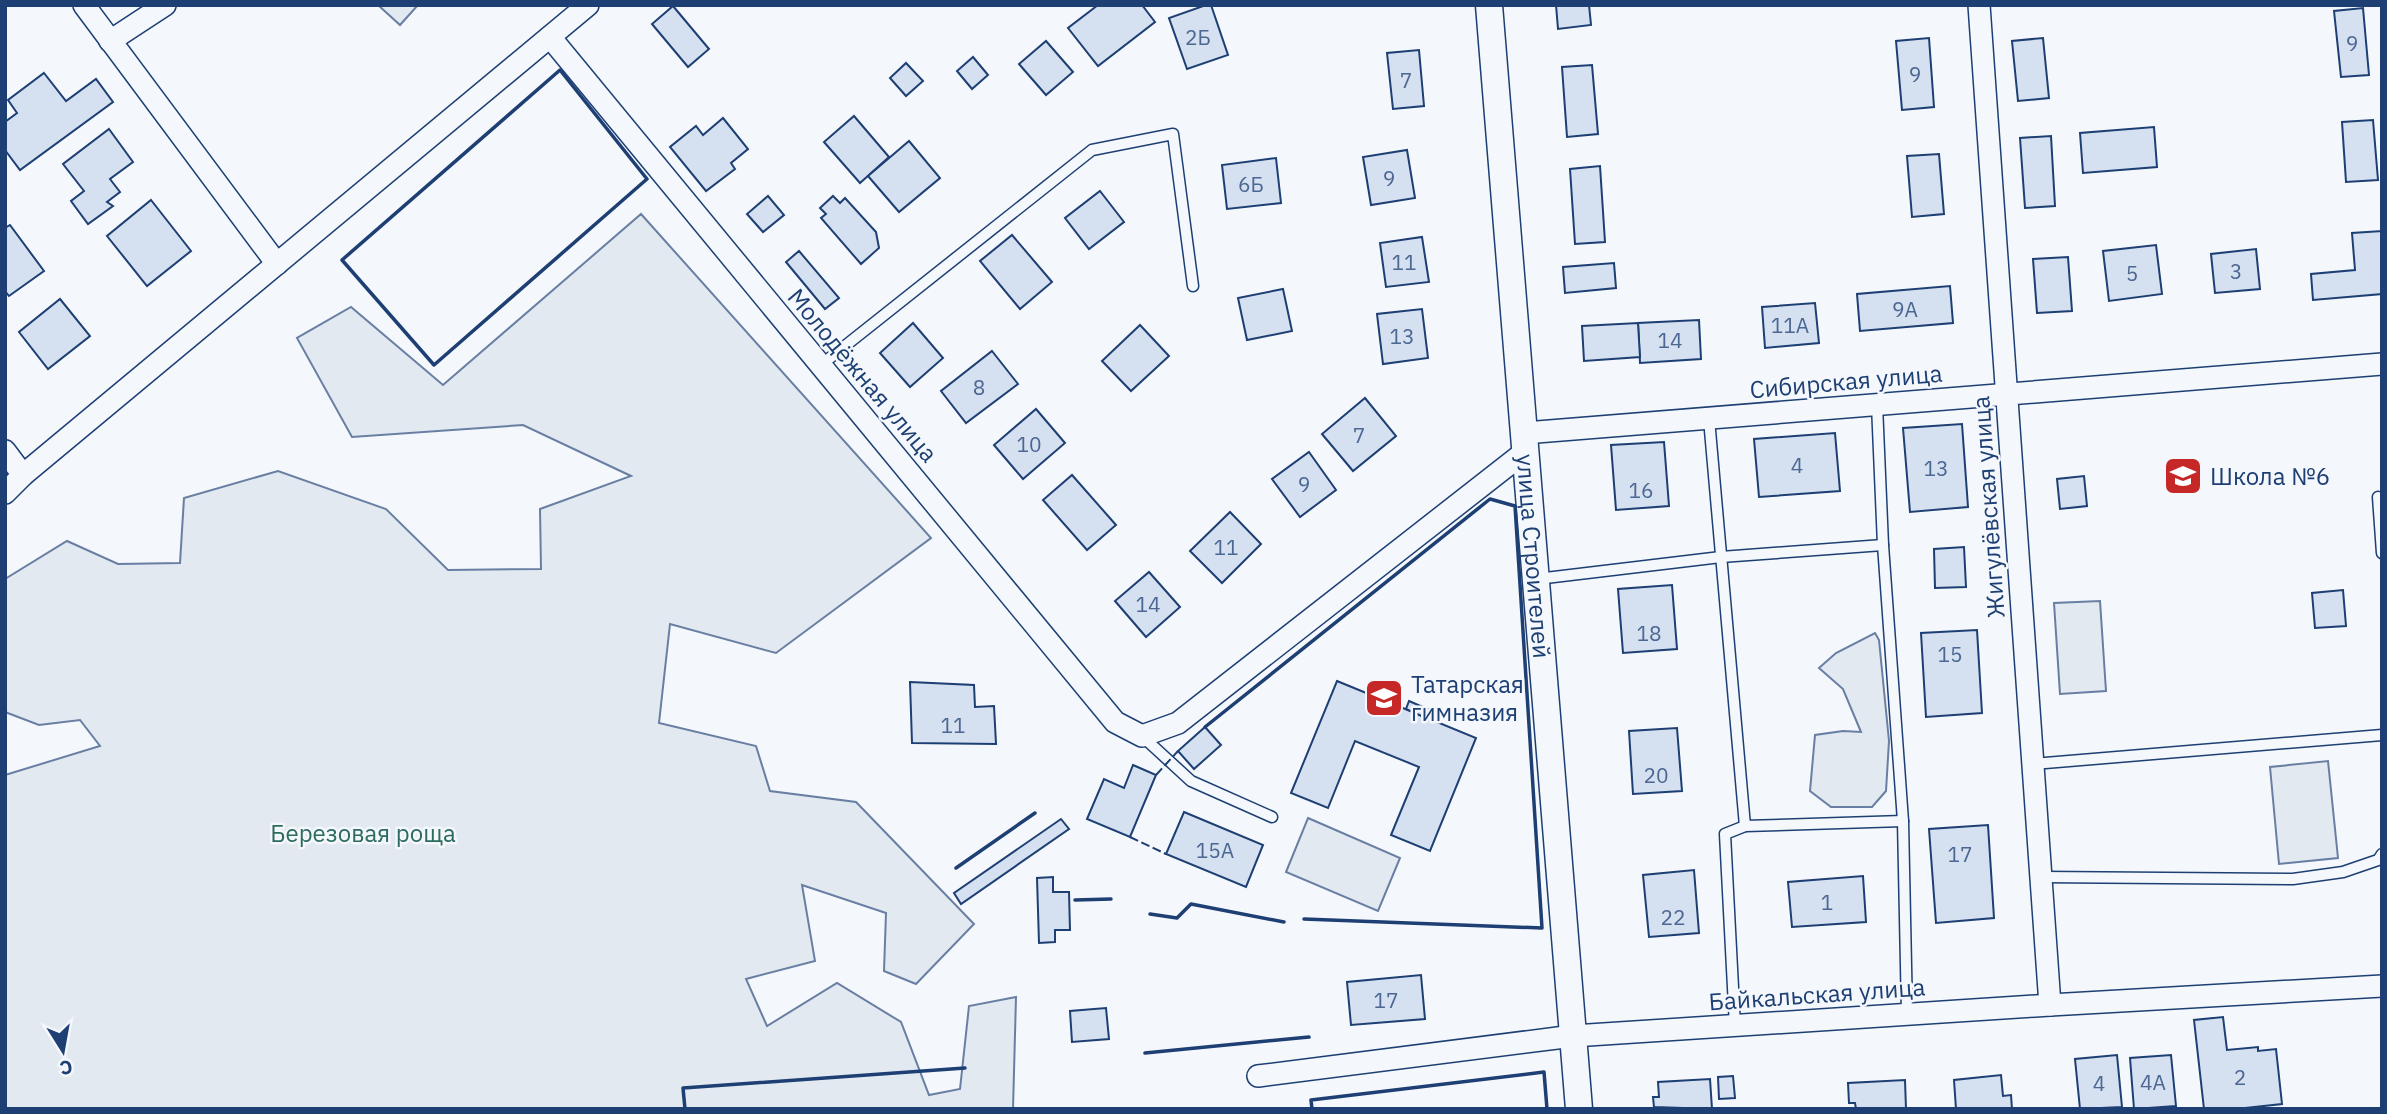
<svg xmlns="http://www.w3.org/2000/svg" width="2387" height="1114" font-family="'IBM Plex Sans',sans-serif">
<rect width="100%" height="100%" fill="#f4f7fb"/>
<!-- green -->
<g fill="#e3e9f0" stroke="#687fa3" stroke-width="2">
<path d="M 378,5 L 418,5 L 400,25 Z"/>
<path d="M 641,214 L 931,538 L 776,653 L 670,624 L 659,723 L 756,746 L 770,791 L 856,802 L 974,924 L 916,984 L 884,971 L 886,913 L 802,885 L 815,961 L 746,979 L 767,1026 L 837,983 L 901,1022 L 929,1095 L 960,1089 L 969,1006 L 1016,997 L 1013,1109 L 5,1109 L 5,775 L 100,746 L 80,720 L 39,725 L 5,712 L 5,579 L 67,541 L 118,564 L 180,563 L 184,498 L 278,471 L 386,509 L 448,570 L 541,569 L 540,509 L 631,476 L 523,425 L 352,437 L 297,338 L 351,307 L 443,385 Z"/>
<path d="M 2100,601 L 2106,691 L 2060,694 L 2054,603 Z"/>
<path d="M 1875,633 L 1879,640 L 1889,741 L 1886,791 L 1872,807 L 1831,807 L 1810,791 L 1815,735 L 1843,731 L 1861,732 L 1843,689 L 1819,668 L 1836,653 Z"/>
<path d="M 2328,761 L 2338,858 L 2279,864 L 2270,767 Z"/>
<path d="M 1308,818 L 1400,858 L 1378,911 L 1286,872 Z"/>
</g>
<!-- building -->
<g fill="#d5e0f0" stroke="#1d3f73" stroke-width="2">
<path d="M 1098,5 L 1142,5 L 1155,22 L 1098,66 L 1068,28 Z"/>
<path d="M 1206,5 L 1211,5 L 1228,55 L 1187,69 L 1169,18 Z"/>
<path d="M 1556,5 L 1589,5 L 1591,25 L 1558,29 Z"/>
<path d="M 673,6 L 709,49 L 688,67 L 652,24 Z"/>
<path d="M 2363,8 L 2369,75 L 2341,77 L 2334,11 Z"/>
<path d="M 1929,38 L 1934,107 L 1902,110 L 1896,41 Z"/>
<path d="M 2043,38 L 2049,98 L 2018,101 L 2012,41 Z"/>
<path d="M 1046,41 L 1073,72 L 1046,95 L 1019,64 Z"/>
<path d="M 1419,50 L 1424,106 L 1393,109 L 1387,53 Z"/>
<path d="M 973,57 L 988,75 L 972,89 L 957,71 Z"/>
<path d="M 906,63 L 923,81 L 906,96 L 890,78 Z"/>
<path d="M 1592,65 L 1598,134 L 1567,137 L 1562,67 Z"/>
<path d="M 44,73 L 66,101 L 96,79 L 113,102 L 20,170 L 5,150 L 5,122 L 17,113 L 8,100 Z"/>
<path d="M 854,116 L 889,157 L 860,183 L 824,142 Z"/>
<path d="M 723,118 L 748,149 L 731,163 L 735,169 L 706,191 L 670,147 L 696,126 L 703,135 Z"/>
<path d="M 2373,120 L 2378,180 L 2346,182 L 2342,122 Z"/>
<path d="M 2154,127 L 2157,167 L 2083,173 L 2080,133 Z"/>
<path d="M 109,129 L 133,162 L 110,179 L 120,192 L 107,202 L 113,206 L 88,224 L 71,201 L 84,191 L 63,164 Z"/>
<path d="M 2051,136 L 2055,206 L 2025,208 L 2020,138 Z"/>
<path d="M 909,141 L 940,178 L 899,212 L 868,176 Z"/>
<path d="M 1407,150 L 1415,198 L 1371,205 L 1363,157 Z"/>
<path d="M 1939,154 L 1944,214 L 1912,217 L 1907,156 Z"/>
<path d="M 1276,158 L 1281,203 L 1227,209 L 1222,165 Z"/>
<path d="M 1600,166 L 1605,242 L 1575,244 L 1570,169 Z"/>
<path d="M 1100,191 L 1124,222 L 1089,249 L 1065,218 Z"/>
<path d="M 768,196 L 784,215 L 763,232 L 747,214 Z"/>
<path d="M 833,196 L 840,203 L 845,198 L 876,232 L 879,248 L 861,264 L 821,218 L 826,214 L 820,208 Z"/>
<path d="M 151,200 L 191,251 L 147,286 L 107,236 Z"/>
<path d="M 10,225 L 44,271 L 9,296 L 5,291 L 5,228 Z"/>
<path d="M 2382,231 L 2382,294 L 2313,300 L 2311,274 L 2355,270 L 2352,233 Z"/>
<path d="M 1012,235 L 1052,282 L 1020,309 L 980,261 Z"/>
<path d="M 1422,237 L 1429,282 L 1386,287 L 1380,243 Z"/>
<path d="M 2156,245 L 2162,294 L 2109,301 L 2103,251 Z"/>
<path d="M 2256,249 L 2260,289 L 2215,293 L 2211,254 Z"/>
<path d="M 799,251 L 839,298 L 825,309 L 786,262 Z"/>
<path d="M 2068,257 L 2072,311 L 2037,313 L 2033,259 Z"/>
<path d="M 1614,263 L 1616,288 L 1565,293 L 1563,267 Z"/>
<path d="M 1950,286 L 1953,323 L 1860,331 L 1857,294 Z"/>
<path d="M 1283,289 L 1292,331 L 1247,340 L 1238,298 Z"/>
<path d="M 60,299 L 90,336 L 48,369 L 19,332 Z"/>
<path d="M 1815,303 L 1819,343 L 1765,348 L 1762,307 Z"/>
<path d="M 1422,309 L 1428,358 L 1383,364 L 1377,314 Z"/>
<path d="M 1699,320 L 1701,359 L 1640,363 L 1638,323 Z"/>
<path d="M 913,323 L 943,358 L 910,387 L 880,353 Z"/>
<path d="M 1638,323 L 1640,357 L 1584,361 L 1582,326 Z"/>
<path d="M 1140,325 L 1169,356 L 1131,391 L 1102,361 Z"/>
<path d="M 992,351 L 1018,384 L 966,423 L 941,391 Z"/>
<path d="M 1365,398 L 1396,436 L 1353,471 L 1322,434 Z"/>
<path d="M 1036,409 L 1065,443 L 1023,479 L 994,445 Z"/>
<path d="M 1962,424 L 1968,507 L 1910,512 L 1903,428 Z"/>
<path d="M 1835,433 L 1840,491 L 1759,497 L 1754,439 Z"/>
<path d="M 1664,442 L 1669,506 L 1616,510 L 1611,445 Z"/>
<path d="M 1309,452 L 1336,490 L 1300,517 L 1272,479 Z"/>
<path d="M 1072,475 L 1116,525 L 1087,550 L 1043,500 Z"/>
<path d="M 2084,476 L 2087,506 L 2060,509 L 2057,479 Z"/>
<path d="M 1230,512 L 1261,544 L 1222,583 L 1190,551 Z"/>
<path d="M 1964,547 L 1966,587 L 1935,588 L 1934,549 Z"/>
<path d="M 1149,572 L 1180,607 L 1146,637 L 1115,601 Z"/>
<path d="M 1672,585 L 1677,649 L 1623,653 L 1618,589 Z"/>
<path d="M 2343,590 L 2346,626 L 2315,628 L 2312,593 Z"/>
<path d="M 1977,630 L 1982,713 L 1926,717 L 1921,633 Z"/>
<path d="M 1337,681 L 1476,738 L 1430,851 L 1391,835 L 1419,767 L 1355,741 L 1328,808 L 1291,793 Z"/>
<path d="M 910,682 L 974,685 L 975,707 L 994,706 L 996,744 L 912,743 Z"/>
<path d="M 1409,701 L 1432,711 L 1428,719 L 1406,709 Z"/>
<path d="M 1205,727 L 1221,745 L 1194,769 L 1178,751 Z"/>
<path d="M 1677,728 L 1682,791 L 1633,794 L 1629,731 Z"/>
<path d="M 1133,765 L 1156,775 L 1130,837 L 1087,819 L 1104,779 L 1124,788 Z"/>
<path d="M 1184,812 L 1263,845 L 1246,887 L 1166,854 Z"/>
<path d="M 1061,819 L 1069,829 L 961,904 L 954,893 Z"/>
<path d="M 1988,825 L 1994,918 L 1936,923 L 1929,829 Z"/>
<path d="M 1694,870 L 1699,933 L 1649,937 L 1643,875 Z"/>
<path d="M 1863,876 L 1866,922 L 1792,927 L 1788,882 Z"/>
<path d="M 1053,877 L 1053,892 L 1069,892 L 1070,930 L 1055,930 L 1055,942 L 1039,943 L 1037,878 Z"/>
<path d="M 1421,975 L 1425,1019 L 1351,1025 L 1347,982 Z"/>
<path d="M 1106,1008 L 1109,1039 L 1072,1042 L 1070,1011 Z"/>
<path d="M 2223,1017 L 2227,1050 L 2258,1047 L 2258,1051 L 2276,1049 L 2282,1104 L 2236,1109 L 2204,1109 L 2194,1020 Z"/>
<path d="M 2117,1055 L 2122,1107 L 2080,1109 L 2075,1059 Z"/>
<path d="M 2171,1055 L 2176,1106 L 2134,1109 L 2130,1058 Z"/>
<path d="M 2001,1075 L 2003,1096 L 2011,1095 L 2012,1109 L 1956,1109 L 1954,1080 Z"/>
<path d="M 1733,1076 L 1735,1098 L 1719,1099 L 1718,1077 Z"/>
<path d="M 1710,1079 L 1712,1109 L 1654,1107 L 1653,1097 L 1659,1097 L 1658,1082 Z"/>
<path d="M 1905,1080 L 1906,1109 L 1856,1109 L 1855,1103 L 1849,1103 L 1848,1083 Z"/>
</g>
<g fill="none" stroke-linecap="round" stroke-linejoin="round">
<defs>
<g id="service">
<path d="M 821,365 L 1092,150 L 1173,134 L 1193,286"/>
<path d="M 1877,405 L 1883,545 L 1903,821 L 1907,1014"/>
<path d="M 1709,419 L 1745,826 L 1903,821"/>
<path d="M 2378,497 L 2382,553"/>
<path d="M 1537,579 L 1721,557 L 1883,545"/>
<path d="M 1142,736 L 1191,781 L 1272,817"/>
<path d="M 2033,764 L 2382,735"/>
<path d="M 2041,877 L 2293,879 L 2343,872 L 2378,860 L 2382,854"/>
<path d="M 1735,1026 L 1725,834 L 1745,826"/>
</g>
<g id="minor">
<path d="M 84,5 L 277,264"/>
<path d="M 1979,5 L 2050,1005"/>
<path d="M 550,37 L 1115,722 L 1142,736 L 1178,723 L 1526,451"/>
<path d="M 110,41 L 165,5"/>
<path d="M 1524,433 L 2382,364"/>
<path d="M 5,451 L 23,475"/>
<path d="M 5,493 L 23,475 L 588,5"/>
<path d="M 1258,1076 L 1573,1036 L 2050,1005 L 2382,986"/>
</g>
<g id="tertiary">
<path id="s1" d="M 1489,5 L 1579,1109"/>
</g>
</defs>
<!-- service casing -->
<use href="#service" stroke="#1d3f73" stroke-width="13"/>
<!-- minor casing -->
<use href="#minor" stroke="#1d3f73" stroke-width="24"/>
<!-- tertiary casing -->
<use href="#tertiary" stroke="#1d3f73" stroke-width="29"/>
<!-- service -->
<use href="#service" stroke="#f4f7fb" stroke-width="10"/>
<!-- minor -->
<use href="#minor" stroke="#f4f7fb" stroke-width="21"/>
<!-- tertiary -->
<use href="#tertiary" stroke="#f4f7fb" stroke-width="26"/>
<!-- fence -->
<g stroke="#1d3f73" stroke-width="2" stroke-dasharray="9 3.5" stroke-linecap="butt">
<path d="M 1156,775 L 1178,751"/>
<path d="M 1130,837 L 1166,854"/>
</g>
<!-- wall -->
<g stroke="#1d3f73" stroke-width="3.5">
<path d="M 560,70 L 647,179 L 434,365 L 342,260 Z"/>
<path d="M 1205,727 L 1490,499 L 1515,506 L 1542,928 L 1304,919"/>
<path d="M 956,868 L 1035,813"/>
<path d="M 1075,900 L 1111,899"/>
<path d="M 1150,914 L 1177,918 L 1191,904 L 1284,922"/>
<path d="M 1145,1053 L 1309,1037"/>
<path d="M 685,1109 L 683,1088 L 965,1068"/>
<path d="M 1312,1109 L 1311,1100 L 1544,1072 L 1547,1109"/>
</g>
</g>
<!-- icons -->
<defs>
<symbol id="school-square" viewBox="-11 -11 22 22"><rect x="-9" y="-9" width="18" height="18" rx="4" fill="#c62828" stroke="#f4f7fb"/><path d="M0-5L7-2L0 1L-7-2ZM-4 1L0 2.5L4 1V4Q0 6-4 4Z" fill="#fff"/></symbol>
</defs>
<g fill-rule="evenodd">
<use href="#school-square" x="2161" y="454" width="44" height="44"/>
<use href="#school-square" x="1362" y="676" width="44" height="44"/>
</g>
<g text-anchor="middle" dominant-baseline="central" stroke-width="5" stroke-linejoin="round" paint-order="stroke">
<!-- number labels -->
<g font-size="21" fill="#4b6792">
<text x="1198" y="37">2Б</text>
<text x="2352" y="43">9</text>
<text x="1915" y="74">9</text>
<text x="1406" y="80">7</text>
<text x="1389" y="178">9</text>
<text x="1251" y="184">6Б</text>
<text x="1404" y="262">11</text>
<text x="2236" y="271">3</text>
<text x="2132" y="273">5</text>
<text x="1905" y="309">9А</text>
<text x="1790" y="325">11А</text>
<text x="1402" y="336">13</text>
<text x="1670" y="340">14</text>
<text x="979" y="387">8</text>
<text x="1359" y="435">7</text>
<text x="1029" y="444">10</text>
<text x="1797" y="465">4</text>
<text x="1936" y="468">13</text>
<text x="1304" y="484">9</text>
<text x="1641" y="490">16</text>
<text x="1226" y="547">11</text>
<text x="1148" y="604">14</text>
<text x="1649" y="633">18</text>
<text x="1950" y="654">15</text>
<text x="953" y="725">11</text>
<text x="1656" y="775">20</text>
<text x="1215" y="850">15А</text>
<text x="1960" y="854">17</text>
<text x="1827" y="902">1</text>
<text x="1673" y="917">22</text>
<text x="1386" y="1000">17</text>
<text x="2240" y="1077">2</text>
<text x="2153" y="1082">4А</text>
<text x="2099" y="1083">4</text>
</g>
<!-- street labels -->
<g font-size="24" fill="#1d3f73" stroke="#f4f7fb">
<text transform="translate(863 375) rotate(50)">Молодёжная улица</text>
<text transform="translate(1846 381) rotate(-5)">Сибирская улица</text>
<text transform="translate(1988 507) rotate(-94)">Жигулёвская улица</text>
<text stroke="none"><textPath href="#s1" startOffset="553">улица Строителей</textPath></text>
<text transform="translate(1817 994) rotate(-4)">Байкальская улица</text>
</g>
<!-- poi labels -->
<g font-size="24" fill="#1d3f73" stroke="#f4f7fb" text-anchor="start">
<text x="2210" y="476">Школа №6</text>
<text x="1411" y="684">Татарская<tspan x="1411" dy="28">гимназия</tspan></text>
</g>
<!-- park labels -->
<g font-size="24" fill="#2c6c60" stroke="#f4f7fb">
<text x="363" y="833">Березовая роща</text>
</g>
</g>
<!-- border -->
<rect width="2387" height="1114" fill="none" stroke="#1d3f73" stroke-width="14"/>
<!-- north arrow -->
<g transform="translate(63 1051) rotate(169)" stroke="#f4f7fb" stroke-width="5" paint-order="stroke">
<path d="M0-5L12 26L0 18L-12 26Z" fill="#1d3f73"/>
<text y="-10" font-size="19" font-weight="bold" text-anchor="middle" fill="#1d3f73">С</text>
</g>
</svg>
